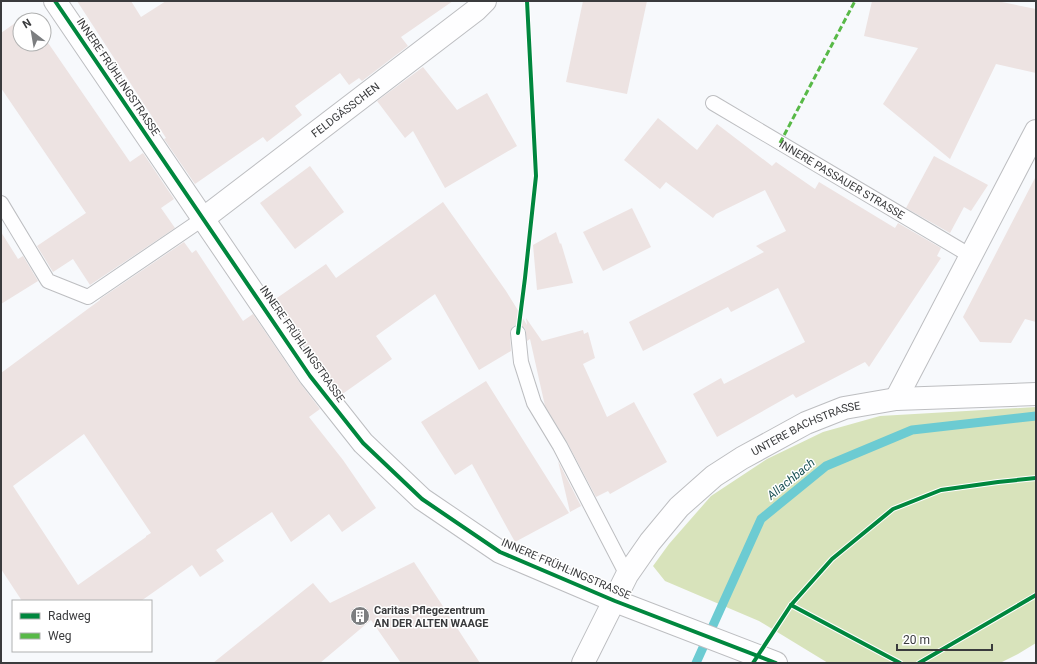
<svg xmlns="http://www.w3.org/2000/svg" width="1037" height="664" font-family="Roboto,sans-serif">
<rect width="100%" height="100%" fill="#f7f9fc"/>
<!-- green -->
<path fill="#d8e3bb" d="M 1036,407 L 1036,643 L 1018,654 L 1000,663 L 828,663 L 759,621 L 665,581 L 653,566 L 669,544 L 711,496 L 767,459 L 823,432 L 880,416 Z"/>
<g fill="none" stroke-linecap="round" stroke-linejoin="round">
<!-- stream -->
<path stroke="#6ccbd2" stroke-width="9" d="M 696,663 L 761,519 L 826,466 L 912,430 L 1036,416"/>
</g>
<!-- building -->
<g fill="#ede3e2" fill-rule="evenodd">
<path d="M 77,1 L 131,1 L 141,17 L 166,1 L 453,1 L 401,37 L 408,46 L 362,81 L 359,78 L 349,85 L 340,73 L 295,106 L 302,115 L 267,142 L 263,137 L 195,184 L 164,139 L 166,138 Z"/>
<path d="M 583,1 L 647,1 L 627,94 L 566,82 Z"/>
<path d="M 872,1 L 997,1 L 1036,9 L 1036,73 L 996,64 L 950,159 L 883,104 L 918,48 L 864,36 Z"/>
<path d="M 28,14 L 32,20 L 20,20 L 20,44 L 44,44 L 44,37 L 130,162 L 143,153 L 174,199 L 161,208 L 175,228 L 90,285 L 73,259 L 53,272 L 37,246 L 86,213 L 1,88 L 1,33 Z"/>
<path d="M 423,67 L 457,110 L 487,93 L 517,146 L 445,188 L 413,131 L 405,138 L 377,101 Z"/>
<path d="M 658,118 L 697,150 L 717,124 L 772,166 L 776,162 L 815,189 L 819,182 L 895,228 L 898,223 L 941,248 L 937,256 L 941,258 L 869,367 L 865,362 L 796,398 L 793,394 L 717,437 L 693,394 L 721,378 L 724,384 L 805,342 L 778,288 L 731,312 L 728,307 L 643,351 L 629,322 L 764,252 L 756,246 L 786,231 L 765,190 L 716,214 L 713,218 L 666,182 L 660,189 L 624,160 Z"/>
<path d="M 934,156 L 988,185 L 971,211 L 964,207 L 950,233 L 906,208 Z"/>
<path d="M 310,166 L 344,212 L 295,249 L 260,203 Z"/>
<path d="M 1036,176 L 1036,322 L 1025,319 L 1011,343 L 980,342 L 963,317 Z"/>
<path d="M 443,202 L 506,291 L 527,325 L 526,318 L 542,341 L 583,330 L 584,334 L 588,332 L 595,358 L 583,364 L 607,417 L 634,402 L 667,462 L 610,494 L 608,491 L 596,497 L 567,442 L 545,406 L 530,339 L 527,341 L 525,328 L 518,325 L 513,326 L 510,333 L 511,351 L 479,370 L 435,294 L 376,336 L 392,359 L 341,395 L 320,369 L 274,300 L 326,264 L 336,278 Z"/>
<path d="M 632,208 L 651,247 L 603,271 L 583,232 Z"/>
<path d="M 1,232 L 18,259 L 23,256 L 38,281 L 1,304 Z"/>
<path d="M 556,232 L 560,244 L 561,243 L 573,283 L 537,290 L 533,245 Z"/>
<path d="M 184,242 L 192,253 L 196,250 L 243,321 L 253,314 L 300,383 L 320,409 L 309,417 L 343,460 L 376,508 L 342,532 L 329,514 L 291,542 L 272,512 L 216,550 L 224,561 L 200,577 L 192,565 L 141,601 L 22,601 L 1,569 L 1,373 L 100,300 L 100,299 ZM 84,434 L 151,533 L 146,536 L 146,537 L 78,585 L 13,486 Z"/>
<path d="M 486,381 L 569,513 L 515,542 L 472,464 L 455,475 L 421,422 Z"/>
<path d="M 558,461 L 581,506 L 570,512 Z"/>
<path d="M 414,562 L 480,663 L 401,663 L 371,620 L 320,663 L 213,663 L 313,583 L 330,603 Z"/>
</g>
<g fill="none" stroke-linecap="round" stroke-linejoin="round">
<defs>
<g id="service">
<path id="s1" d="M 713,103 L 971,256"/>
<path d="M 1,203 L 48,281 L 88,297 L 204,218"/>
<path d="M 518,333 L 521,362 L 534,403 L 560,446 L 627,575"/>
</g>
<g id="minor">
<path d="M 55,1 L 310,376 L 363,443 L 422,499 L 500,552 L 615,601 L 776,663"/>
<path id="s2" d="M 204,218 L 476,10 L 485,1"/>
<path d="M 896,399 L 1036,131"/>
<path id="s3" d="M 583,663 L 627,575 L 650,542 L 679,507 L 714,476 L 742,458 L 806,423 L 844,408 L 896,399 L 1036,394"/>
</g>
</defs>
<!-- service casing -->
<use href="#service" stroke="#bdbec1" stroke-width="16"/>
<!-- minor casing -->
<use href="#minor" stroke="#bdbec1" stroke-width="24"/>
<!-- service -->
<use href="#service" stroke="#fefeff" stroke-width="14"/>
<!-- minor -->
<use href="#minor" stroke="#fefeff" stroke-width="22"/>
<!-- quiet -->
<path stroke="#58b947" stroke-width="3" stroke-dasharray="6 3" stroke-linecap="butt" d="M 780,143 L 855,1"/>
<defs>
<g id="cycleway">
<path d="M 55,1 L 310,376 L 363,443 L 422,499 L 500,552 L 615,601 L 776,663"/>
<path d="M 518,333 L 525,278 L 536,176 L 527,1"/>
<path d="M 791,605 L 900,663"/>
<path d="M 753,663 L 791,605 L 832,559 L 893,509 L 941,490 L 998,482 L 1036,478"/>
<path d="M 919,663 L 1036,595"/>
</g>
</defs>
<!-- cycleway casing -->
<use href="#cycleway" stroke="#fff" stroke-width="6"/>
<!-- cycleway -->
<use href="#cycleway" stroke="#00873e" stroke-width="4"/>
</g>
<!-- icons -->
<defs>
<symbol id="building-disc" viewBox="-11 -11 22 22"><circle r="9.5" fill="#7c7e80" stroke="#fff"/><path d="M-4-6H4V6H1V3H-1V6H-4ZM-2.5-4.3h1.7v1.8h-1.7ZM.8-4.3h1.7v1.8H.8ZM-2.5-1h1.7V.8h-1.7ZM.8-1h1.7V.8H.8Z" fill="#fff"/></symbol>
</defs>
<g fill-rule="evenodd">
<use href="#building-disc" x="349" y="605" width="22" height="22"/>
</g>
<g text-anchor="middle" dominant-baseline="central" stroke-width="3" stroke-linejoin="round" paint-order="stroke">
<!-- street labels -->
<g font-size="11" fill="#3a3b3d" stroke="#fff">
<text transform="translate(118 77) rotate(56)">INNERE FRÜHLINGSTRASSE</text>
<text stroke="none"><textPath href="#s2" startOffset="178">FELDGÄSSCHEN</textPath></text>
<text stroke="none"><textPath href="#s1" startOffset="150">INNERE PASSAUER STRASSE</textPath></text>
<text transform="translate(302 344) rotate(55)">INNERE FRÜHLINGSTRASSE</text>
<text stroke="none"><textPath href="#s3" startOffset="335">UNTERE BACHSTRASSE</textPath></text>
<text transform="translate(566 569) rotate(23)">INNERE FRÜHLINGSTRASSE</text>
</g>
<!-- poi labels -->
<g font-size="11" font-weight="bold" fill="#3a3b3d" stroke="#fff" text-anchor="start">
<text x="374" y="610">Caritas Pflegezentrum<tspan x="374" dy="13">AN DER ALTEN WAAGE</tspan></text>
</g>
<!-- water labels -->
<g font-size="12" font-style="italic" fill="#1b5255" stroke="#fff">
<text transform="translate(791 479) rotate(-39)">Allachbach</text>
</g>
</g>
<!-- border -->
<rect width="1037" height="664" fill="none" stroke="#3a3b3d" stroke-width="4"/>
<!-- legend -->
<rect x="12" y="600" width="140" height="52" fill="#ffffff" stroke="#b0b1b1"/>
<rect x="20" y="613" width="20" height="6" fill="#00873e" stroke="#b0b1b1"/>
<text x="48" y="620" font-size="12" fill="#3a3b3d">Radweg</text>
<rect x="20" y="633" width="20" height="6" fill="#58b947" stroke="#b0b1b1"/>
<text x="48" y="640" font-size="12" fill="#3a3b3d">Weg</text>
<!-- north arrow -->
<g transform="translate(32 32) rotate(329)"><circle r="19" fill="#ffffff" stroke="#b0b1b1"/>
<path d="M0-3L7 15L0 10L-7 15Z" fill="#7c7e80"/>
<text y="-6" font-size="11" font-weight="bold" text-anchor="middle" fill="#3a3b3d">N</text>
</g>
<!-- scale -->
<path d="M897 644v6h95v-6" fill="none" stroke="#3a3b3d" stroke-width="2"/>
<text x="903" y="644" font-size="12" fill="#3a3b3d" stroke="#ffffff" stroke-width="3" paint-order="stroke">20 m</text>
</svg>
